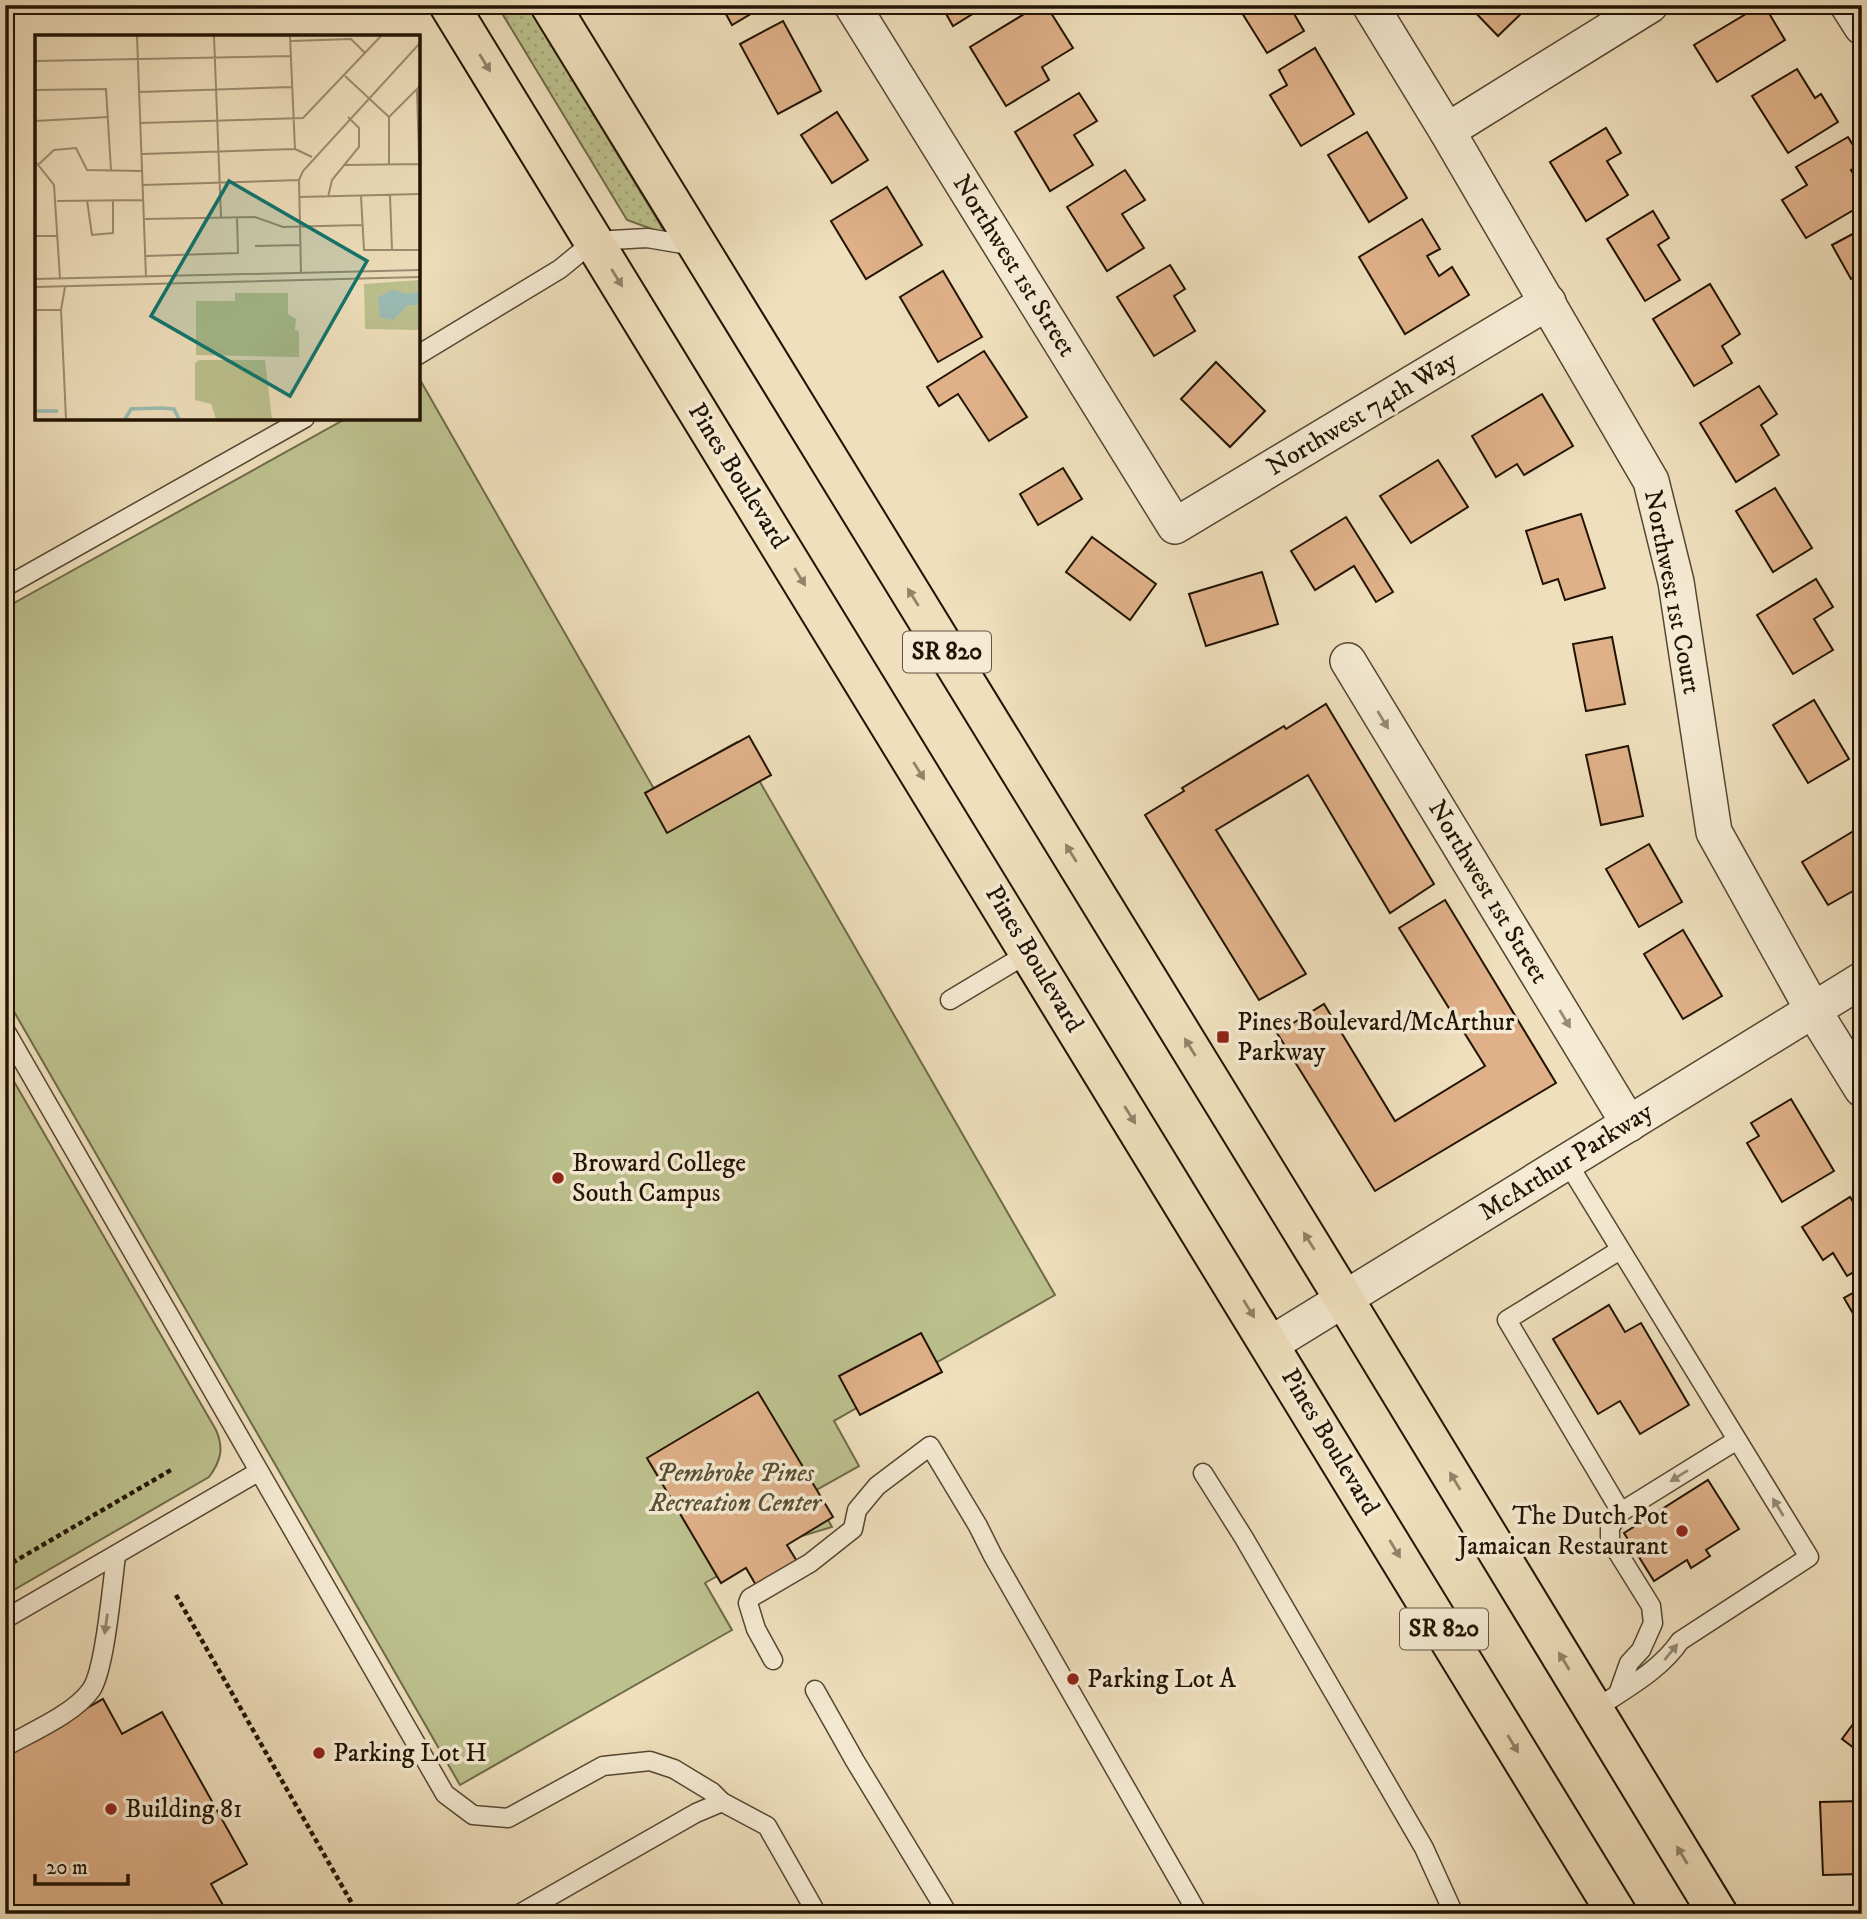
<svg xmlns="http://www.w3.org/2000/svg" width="1867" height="1919" font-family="'IM FELL DW Pica',serif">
<defs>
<pattern id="grass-dots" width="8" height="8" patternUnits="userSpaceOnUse" patternTransform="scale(1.75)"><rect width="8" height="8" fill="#bcc18e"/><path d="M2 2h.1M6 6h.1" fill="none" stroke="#a1a579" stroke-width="1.8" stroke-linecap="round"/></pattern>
</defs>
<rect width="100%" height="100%" fill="#efdfbc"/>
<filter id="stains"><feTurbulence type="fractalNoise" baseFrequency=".00286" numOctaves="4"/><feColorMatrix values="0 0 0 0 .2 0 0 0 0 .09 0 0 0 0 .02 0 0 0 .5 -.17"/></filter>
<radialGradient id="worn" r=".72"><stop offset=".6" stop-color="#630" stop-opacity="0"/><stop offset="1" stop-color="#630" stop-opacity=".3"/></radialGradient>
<!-- grass -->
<path fill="url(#grass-dots)" stroke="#6e6a48" stroke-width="2" d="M 497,5 L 527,5 L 666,234 L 627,220 Z"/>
<!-- park -->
<g fill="#bcc18e" stroke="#6e6a48" stroke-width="2">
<path d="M 419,378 L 654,789 L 737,742 L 1055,1295 L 834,1421 L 859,1466 L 813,1492 L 832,1527 L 772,1545 L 705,1583 L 732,1630 L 460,1785 L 5,996 L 5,608 L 347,418 L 418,418 Z"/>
<path d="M 5,1066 L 216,1430 C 224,1448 221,1461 209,1477 L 5,1595 Z"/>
</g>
<!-- building -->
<g fill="#e0b189" stroke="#211303" stroke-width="2">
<path d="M 721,5 L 766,5 L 732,25 Z"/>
<path d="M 941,5 L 987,5 L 953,26 Z"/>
<path d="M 1039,5 L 1046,5 L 1073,48 L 1042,67 L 1049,80 L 1006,106 L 970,47 Z"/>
<path d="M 1237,5 L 1289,5 L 1304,31 L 1267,53 Z"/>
<path d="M 1468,5 L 1530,5 L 1498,36 Z"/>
<path d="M 1761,5 L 1764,5 L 1785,40 L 1717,82 L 1694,45 Z"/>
<path d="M 783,21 L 821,91 L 778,114 L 740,44 Z"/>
<path d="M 1315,48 L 1354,114 L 1301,146 L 1270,95 L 1287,85 L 1279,70 Z"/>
<path d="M 1797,69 L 1815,98 L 1821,94 L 1838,122 L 1788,153 L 1752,96 Z"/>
<path d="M 1079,93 L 1097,121 L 1074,135 L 1093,165 L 1050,191 L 1015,132 Z"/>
<path d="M 837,112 L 868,160 L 832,183 L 801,135 Z"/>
<path d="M 1606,128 L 1621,153 L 1607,161 L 1628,195 L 1586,221 L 1550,162 Z"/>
<path d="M 1367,132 L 1407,198 L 1369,222 L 1328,155 Z"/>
<path d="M 1848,137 L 1862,160 L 1862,163 L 1851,170 L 1862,188 L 1862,205 L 1806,238 L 1782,200 L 1807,185 L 1796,167 Z"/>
<path d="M 1125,170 L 1145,200 L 1122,214 L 1144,248 L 1107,271 L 1067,207 Z"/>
<path d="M 887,187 L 922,245 L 866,279 L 831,221 Z"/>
<path d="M 1653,211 L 1669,238 L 1658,245 L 1680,280 L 1645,301 L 1607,239 Z"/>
<path d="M 1422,219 L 1440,249 L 1427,256 L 1439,276 L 1452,267 L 1469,295 L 1405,334 L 1359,257 Z"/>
<path d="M 1862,229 L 1862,273 L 1851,279 L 1832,245 Z"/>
<path d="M 1170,265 L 1185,289 L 1174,296 L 1195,331 L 1154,356 L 1117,297 Z"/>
<path d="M 943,271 L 982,337 L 938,362 L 900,297 Z"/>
<path d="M 1710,284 L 1740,334 L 1722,346 L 1732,363 L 1694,386 L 1653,319 Z"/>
<path d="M 984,351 L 1027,417 L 989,441 L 958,394 L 939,406 L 927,387 Z"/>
<path d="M 1216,362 L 1265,411 L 1230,447 L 1181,399 Z"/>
<path d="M 1759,386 L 1777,414 L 1761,425 L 1779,455 L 1736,482 L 1700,423 Z"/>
<path d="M 1542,394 L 1573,446 L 1524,475 L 1517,464 L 1496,477 L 1472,436 Z"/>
<path d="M 1438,460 L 1468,507 L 1411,543 L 1380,496 Z"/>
<path d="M 1063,468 L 1082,499 L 1038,525 L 1020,494 Z"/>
<path d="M 1775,488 L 1812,548 L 1773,572 L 1736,511 Z"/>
<path d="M 1581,514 L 1605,588 L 1565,600 L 1558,579 L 1543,584 L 1526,531 Z"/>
<path d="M 1346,517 L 1393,592 L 1376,602 L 1354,566 L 1315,590 L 1291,551 Z"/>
<path d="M 1092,537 L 1156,584 L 1130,620 L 1066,572 Z"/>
<path d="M 1262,572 L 1278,624 L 1206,646 L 1189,594 Z"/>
<path d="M 1816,579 L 1833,607 L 1814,619 L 1833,650 L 1793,674 L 1757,615 Z"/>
<path d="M 1612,637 L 1625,704 L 1586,711 L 1573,644 Z"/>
<path d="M 1814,700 L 1849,759 L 1808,783 L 1773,725 Z"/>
<path d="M 1326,704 L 1434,884 L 1390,913 L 1308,775 L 1216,830 L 1306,974 L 1259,1000 L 1145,815 L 1184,791 L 1182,788 L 1284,726 L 1286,729 Z"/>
<path d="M 749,736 L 771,775 L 667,833 L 645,793 Z"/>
<path d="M 1628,746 L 1643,816 L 1601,825 L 1586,755 Z"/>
<path d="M 1862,826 L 1862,886 L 1828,905 L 1802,862 Z"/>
<path d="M 1649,844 L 1682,902 L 1639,927 L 1606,869 Z"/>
<path d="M 1445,900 L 1556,1083 L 1375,1191 L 1277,1033 L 1324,1004 L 1395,1121 L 1485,1066 L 1399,928 Z"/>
<path d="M 1683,930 L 1722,996 L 1683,1019 L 1644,954 Z"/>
<path d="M 1791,1099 L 1834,1171 L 1782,1202 L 1747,1143 L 1759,1136 L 1751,1123 Z"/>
<path d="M 1850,1197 L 1862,1216 L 1862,1267 L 1847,1276 L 1833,1253 L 1823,1260 L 1802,1227 Z"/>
<path d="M 1862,1288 L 1862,1329 L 1844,1298 Z"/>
<path d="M 1609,1305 L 1625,1332 L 1641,1323 L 1689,1405 L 1640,1434 L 1620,1401 L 1598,1414 L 1553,1339 Z"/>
<path d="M 921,1333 L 942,1372 L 860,1415 L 839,1376 Z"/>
<path d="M 758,1392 L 833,1517 L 787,1545 L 798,1563 L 757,1587 L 746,1568 L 721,1583 L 647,1458 Z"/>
<path d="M 1708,1480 L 1739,1529 L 1706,1550 L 1710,1556 L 1691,1568 L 1687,1560 L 1654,1581 L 1624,1533 Z"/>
<path d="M 103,1699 L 122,1734 L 162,1712 L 247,1864 L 211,1884 L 228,1914 L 5,1914 L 5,1755 Z"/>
<path d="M 1862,1712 L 1862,1754 L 1842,1739 Z"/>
<path d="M 1862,1801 L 1862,1874 L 1823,1875 L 1820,1802 Z"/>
</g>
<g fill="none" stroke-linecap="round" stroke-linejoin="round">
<defs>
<g id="service">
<path d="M 418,355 L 560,269 L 594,241 L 647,238 L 695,246"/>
<path d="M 5,587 L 305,418"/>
<path d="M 950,1000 L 1030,952"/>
<path d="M 5,1030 L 445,1794 L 473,1815 L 508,1818 L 603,1766 L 650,1761 L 674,1769 L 712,1792 L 722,1802 L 767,1826 L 817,1914"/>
<path d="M 1567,1162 L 1809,1557 L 1680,1641 C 1660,1671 1623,1690 1594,1710"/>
<path d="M 1620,1250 L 1507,1320 L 1621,1512"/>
<path d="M 1203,1473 L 1244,1538 L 1424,1848 L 1454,1914"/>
<path d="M 5,1619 L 258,1472"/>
<path d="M 773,1660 L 756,1629 L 748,1603 L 750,1598 L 810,1563 L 853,1529 L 857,1510 L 877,1486 L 930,1446 L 978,1526 L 993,1556 L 1198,1914"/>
<path d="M 815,1690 L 855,1761 L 948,1914"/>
<path d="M 1618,1694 L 1629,1663 L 1641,1650 L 1653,1623 L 1651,1606 L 1610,1540 L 1610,1527 L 1621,1512 L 1737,1440"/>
<path d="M 5,1747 C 31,1732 74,1714 91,1690 C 105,1670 112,1585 116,1556"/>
<path d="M 519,1914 L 696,1813 L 722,1802"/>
</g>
<g id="minor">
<path d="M 852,5 L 1175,526 L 1548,302"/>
<path d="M 1370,5 L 1447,131 L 1651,481 L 1676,582 L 1714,832 L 1813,1010 L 1862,1089"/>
<path d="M 1848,5 L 1862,27"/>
<path d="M 1447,131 L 1650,5"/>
<path d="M 1348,661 L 1629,1124"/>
<path d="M 1271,1344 L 1862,980"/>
</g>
<g id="trunk">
<path d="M 449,5 L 1617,1914"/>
<path d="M 550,5 L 1344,1299 L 1718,1914"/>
</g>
</defs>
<!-- service casing -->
<use href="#service" stroke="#544631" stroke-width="21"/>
<!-- minor casing -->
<use href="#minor" stroke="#544631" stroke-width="38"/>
<!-- trunk casing -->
<use href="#trunk" stroke="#211303" stroke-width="42"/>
<!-- path -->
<g stroke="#211303" stroke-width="4.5" stroke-dasharray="5 3.5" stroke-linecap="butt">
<path d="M 5,1567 L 171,1470"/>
<path d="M 176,1595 L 358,1914"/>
</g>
<!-- service -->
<use href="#service" stroke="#f5ead3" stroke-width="18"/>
<!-- minor -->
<use href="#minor" stroke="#f5ead3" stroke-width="35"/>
<!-- trunk -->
<use href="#trunk" stroke="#efdfbc" stroke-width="38"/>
</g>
<!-- one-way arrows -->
<defs><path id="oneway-solid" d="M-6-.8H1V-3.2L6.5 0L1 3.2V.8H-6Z" transform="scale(1.75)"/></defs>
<g fill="#928369">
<use href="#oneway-solid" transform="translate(485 63) rotate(58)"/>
<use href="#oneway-solid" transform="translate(617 278) rotate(58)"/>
<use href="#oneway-solid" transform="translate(800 577) rotate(58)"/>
<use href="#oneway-solid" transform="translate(913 597) rotate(-122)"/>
<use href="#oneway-solid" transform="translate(919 771) rotate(58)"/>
<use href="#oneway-solid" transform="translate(1071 853) rotate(-122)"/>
<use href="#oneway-solid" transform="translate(1190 1047) rotate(-122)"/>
<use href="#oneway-solid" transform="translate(1130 1115) rotate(58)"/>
<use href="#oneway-solid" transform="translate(1309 1241) rotate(-122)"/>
<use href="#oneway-solid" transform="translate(1249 1309) rotate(58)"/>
<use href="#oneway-solid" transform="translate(1455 1481) rotate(-121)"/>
<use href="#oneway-solid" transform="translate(1395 1549) rotate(59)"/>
<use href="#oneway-solid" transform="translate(1564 1661) rotate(-121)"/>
<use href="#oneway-solid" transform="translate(1513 1744) rotate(59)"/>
<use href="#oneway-solid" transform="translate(1682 1855) rotate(-121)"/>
</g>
<g fill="#968975">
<use href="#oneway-solid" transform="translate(1383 720) rotate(59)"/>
<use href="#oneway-solid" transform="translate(1565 1019) rotate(59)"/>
<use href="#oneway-solid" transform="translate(1679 1476) rotate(148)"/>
<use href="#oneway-solid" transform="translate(1778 1507) rotate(-121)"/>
<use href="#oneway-solid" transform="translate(106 1624) rotate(98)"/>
<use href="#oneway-solid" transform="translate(1671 1652) rotate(-51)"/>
</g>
<!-- markers -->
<g fill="#8f2418" stroke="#f5ead3" stroke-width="2.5">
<rect x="1216" y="1030" width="14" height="14" rx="3.5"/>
<circle cx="558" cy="1178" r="7"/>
<circle cx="1682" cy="1531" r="7"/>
<circle cx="1073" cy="1679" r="7"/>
<circle cx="319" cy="1753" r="7"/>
<circle cx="111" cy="1809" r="7"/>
</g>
<g text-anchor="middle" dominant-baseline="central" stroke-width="7" stroke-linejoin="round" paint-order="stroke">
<!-- shield labels -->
<g fill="#f5ead3" stroke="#615441" stroke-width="2">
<rect x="903" y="631.5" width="88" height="41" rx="5"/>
<rect x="1400" y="1608.5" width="88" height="41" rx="5"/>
</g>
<g font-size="24" font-weight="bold" fill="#211303">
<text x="947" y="652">SR 820</text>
<text x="1444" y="1629">SR 820</text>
</g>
<!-- street labels -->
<g font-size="26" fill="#211303" stroke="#f5ead3">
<text transform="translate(1014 266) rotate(58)">Northwest 1st Street</text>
<text transform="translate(1362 414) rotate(-31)">Northwest 74th Way</text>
<text transform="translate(738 476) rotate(58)">Pines Boulevard</text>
<text transform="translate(1672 592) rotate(79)">Northwest 1st Court</text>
<text transform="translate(1488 892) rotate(59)">Northwest 1st Street</text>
<text transform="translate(1034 959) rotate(59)">Pines Boulevard</text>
<text transform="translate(1566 1162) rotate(-32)">McArthur Parkway</text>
<text transform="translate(1330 1442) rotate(59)">Pines Boulevard</text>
</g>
<!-- poi labels -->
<g font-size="26" fill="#211303" stroke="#f5ead3" text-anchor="start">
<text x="1237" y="1022">Pines Boulevard/McArthur<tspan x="1237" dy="30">Parkway</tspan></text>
<text x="572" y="1163">Broward College<tspan x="572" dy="30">South Campus</tspan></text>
<text x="1668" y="1516" text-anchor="end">The Dutch Pot<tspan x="1668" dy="30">Jamaican Restaurant</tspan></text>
<text x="1087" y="1679">Parking Lot A</text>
<text x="333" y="1753">Parking Lot H</text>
<text x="125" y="1809">Building 81</text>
</g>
<!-- park labels -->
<g font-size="26" font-style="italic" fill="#575034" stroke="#f5ead3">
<text x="735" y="1473">Pembroke Pines<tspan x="735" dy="30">Recreation Center</tspan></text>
</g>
</g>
<!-- overview -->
<g transform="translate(35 35)">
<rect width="385" height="385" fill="#efdfbc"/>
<path d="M 385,245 L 385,295 L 330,294 L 329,249 ZM 200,258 L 253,258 L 253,279 L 261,284 L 260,295 L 264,296 L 264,322 L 161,320 L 161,266 L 200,266 ZM 164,325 L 230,325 L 237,384 L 181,384 L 176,369 L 160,365 L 160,328 Z" fill="#bcc18e"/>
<path d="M 357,255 L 374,259 L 385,256 L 385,270 L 373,270 L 358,285 L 345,283 L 343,262 Z" fill="#9abcb4"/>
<path fill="none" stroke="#9abcb4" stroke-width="3.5" d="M 0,376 L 23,376M 90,384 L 96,374 L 125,373 L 139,374 L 144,384"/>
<path fill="none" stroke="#9d8d72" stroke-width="2" d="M 102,1 L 111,242M 179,1 L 186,182M 255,1 L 260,114 L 277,122M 256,6 L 316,4 L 330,18M 0,26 L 256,21M 310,41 L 354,82M 0,55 L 71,54 L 76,135M 382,55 L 385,156M 104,57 L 257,52M 354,82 L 354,130M 354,82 L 385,51M 0,86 L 74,82M 105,88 L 268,83 L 346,1M 107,119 L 260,114M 0,126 L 19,150 L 25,244M 4,129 L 19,115 L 41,113 L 52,135 L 107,136M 310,130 L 384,129M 108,150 L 264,145M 355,160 L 357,215M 326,161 L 329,215 L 385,215M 264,162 L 385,159M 293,162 L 297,145 L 324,112 L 324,93 L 313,82M 52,165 L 57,200 L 78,198 L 78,165M 22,166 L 108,165M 110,184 L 220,182 L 248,192 L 327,190M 0,201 L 23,201M 220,211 L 265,210M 111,221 L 203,218 L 202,182M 266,238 L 264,145 L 268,136 L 385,8M 0,244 L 385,235M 0,252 L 385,242M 30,252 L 26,275 L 31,384M 0,275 L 26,275"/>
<path fill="#0f766e" fill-opacity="0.15" stroke="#0f766e" stroke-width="3.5" d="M 194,146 L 332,226 L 255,361 L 116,281 Z"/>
<rect width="385" height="385" fill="none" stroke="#211303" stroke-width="3.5"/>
</g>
<!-- margin -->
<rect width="1867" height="1919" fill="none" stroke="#efdfbc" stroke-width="28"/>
<rect x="7" y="7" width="1853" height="1905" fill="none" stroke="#211303" stroke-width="3.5"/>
<rect x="14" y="14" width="1839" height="1891" fill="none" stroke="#211303" stroke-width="2"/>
<!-- scale -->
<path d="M35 1874v10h93v-10" fill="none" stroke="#211303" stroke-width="3.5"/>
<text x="46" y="1874" font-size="21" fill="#211303" stroke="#f5ead3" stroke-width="5" paint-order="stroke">20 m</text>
<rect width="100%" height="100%" filter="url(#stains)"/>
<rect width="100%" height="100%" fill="url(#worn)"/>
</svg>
